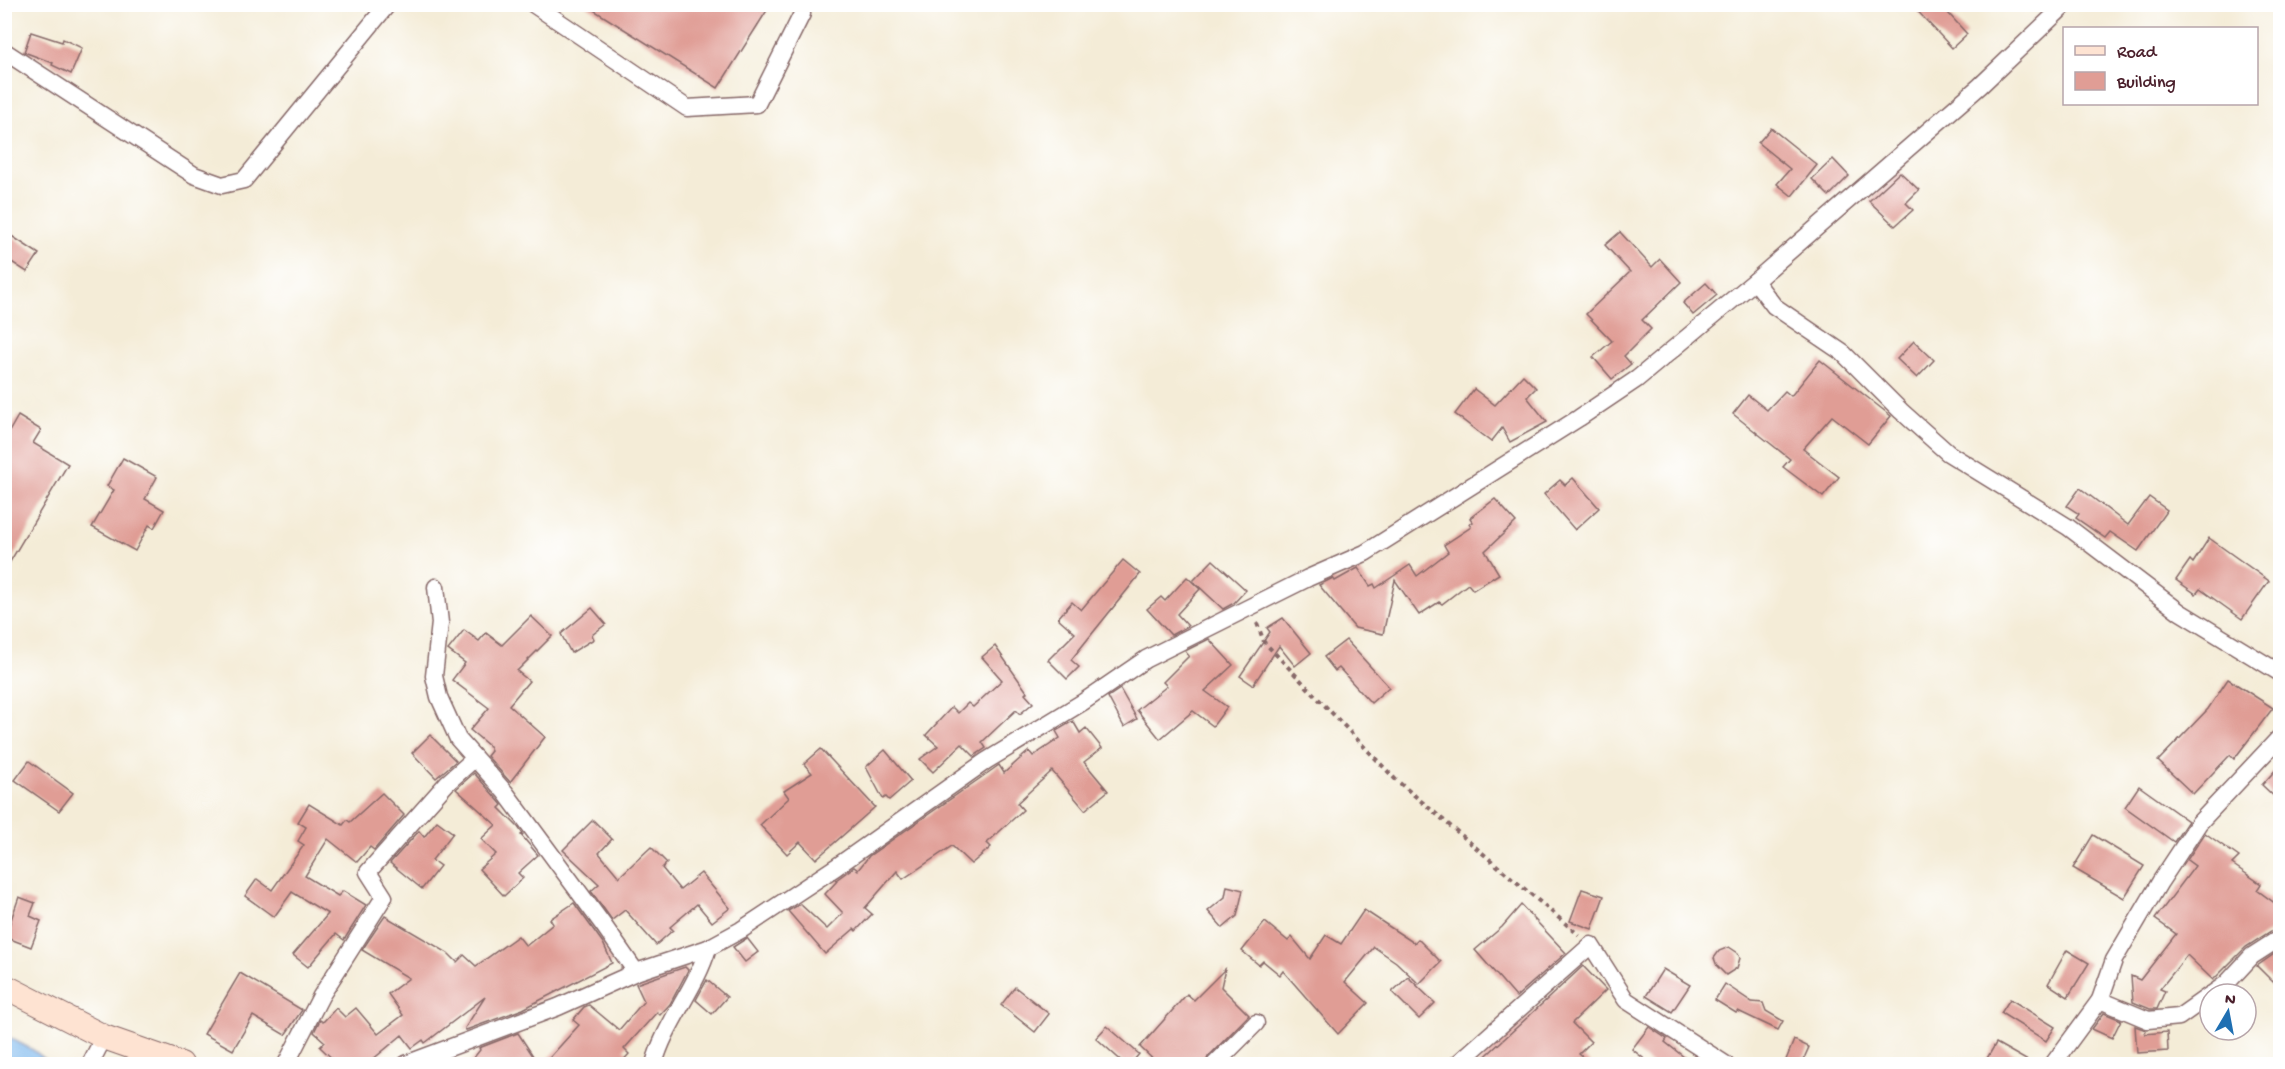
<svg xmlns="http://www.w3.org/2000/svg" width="2285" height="1069" font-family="'Gochi Hand',sans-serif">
<rect width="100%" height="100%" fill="#fff"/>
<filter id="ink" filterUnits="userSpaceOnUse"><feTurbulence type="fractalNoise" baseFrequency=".0167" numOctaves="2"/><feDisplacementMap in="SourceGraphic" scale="12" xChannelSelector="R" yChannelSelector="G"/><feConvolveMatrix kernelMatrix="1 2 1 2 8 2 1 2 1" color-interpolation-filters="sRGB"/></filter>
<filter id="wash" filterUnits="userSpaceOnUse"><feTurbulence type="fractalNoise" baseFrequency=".008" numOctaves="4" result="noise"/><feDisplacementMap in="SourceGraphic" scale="24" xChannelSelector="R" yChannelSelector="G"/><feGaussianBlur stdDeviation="1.35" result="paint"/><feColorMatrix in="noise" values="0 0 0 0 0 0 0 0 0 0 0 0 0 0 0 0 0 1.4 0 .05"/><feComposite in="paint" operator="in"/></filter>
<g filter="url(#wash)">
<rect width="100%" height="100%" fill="#f4ecd7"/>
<!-- water -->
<path fill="#7bb7ed" stroke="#626b8c" stroke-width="1.5" d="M 4,1035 L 33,1050 L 46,1060 L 45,1064 L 5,1064 Z"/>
<g id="blocks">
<!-- building -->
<g fill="#e09d95">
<path d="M 584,4 L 771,4 L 718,88 Z"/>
<path d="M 1911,4 L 1940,4 L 1967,34 L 1952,48 Z"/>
<path d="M 31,32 L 62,42 L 63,39 L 82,48 L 71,74 L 52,65 L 53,63 L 24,52 Z"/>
<path d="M 1771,128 L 1817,165 L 1792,196 L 1777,184 L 1790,169 L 1758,143 Z"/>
<path d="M 1833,159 L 1849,176 L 1829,196 L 1812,179 Z"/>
<path d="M 1900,172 L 1919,190 L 1906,203 L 1913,210 L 1895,226 L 1869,201 Z"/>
<path d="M 4,231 L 39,254 L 27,272 L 4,257 Z"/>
<path d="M 1620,232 L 1652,267 L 1660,259 L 1681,282 L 1642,320 L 1651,329 L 1624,356 L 1631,364 L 1612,379 L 1593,357 L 1612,341 L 1586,314 L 1630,272 L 1605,245 Z"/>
<path d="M 1706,283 L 1717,295 L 1693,315 L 1683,303 Z"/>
<path d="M 1914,341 L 1934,360 L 1917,378 L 1897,359 Z"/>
<path d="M 1820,360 L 1891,416 L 1868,444 L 1832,416 L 1803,449 L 1839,477 L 1823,497 L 1783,467 L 1790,459 L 1733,414 L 1748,395 L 1767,410 L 1785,391 L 1791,396 Z"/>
<path d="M 1523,375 L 1536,388 L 1527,397 L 1547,422 L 1510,442 L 1502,428 L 1491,442 L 1455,414 L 1474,389 L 1495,405 Z"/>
<path d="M 18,416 L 41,430 L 33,443 L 68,464 L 4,572 L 4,426 L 10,430 Z"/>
<path d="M 123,458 L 157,477 L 145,499 L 164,510 L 154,528 L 149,525 L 135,551 L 92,527 L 114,490 L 107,486 Z"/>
<path d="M 1573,478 L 1599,508 L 1575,530 L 1544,494 L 1560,480 L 1565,485 Z"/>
<path d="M 2080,488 L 2128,525 L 2149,497 L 2167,510 L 2138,551 L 2110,532 L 2105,538 L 2076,518 L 2079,514 L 2067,506 Z"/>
<path d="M 1495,499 L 1516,522 L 1485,551 L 1499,574 L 1473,590 L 1468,584 L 1442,604 L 1439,602 L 1419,615 L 1395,580 L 1383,634 L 1355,628 L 1319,585 L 1333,578 L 1335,581 L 1358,568 L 1370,586 L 1374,584 L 1376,588 L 1410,565 L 1417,576 L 1448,552 L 1444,545 L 1471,527 L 1469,524 L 1473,522 L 1470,518 Z"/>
<path d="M 2209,538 L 2269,581 L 2242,619 L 2200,589 L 2196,594 L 2176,580 L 2190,560 L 2193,563 Z"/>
<path d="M 1123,560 L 1140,574 L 1071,660 L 1079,667 L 1067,679 L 1048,660 L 1075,633 L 1058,618 L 1072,602 L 1081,610 Z"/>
<path d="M 1213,560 L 1246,590 L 1234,603 L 1223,609 L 1193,581 Z"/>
<path d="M 1187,577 L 1200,589 L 1177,614 L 1188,626 L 1171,635 L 1147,609 L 1161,597 L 1165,601 Z"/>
<path d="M 592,608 L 606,624 L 592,635 L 594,639 L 571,653 L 561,634 Z"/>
<path d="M 531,616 L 552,636 L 517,671 L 529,681 L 509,705 L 545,737 L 510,782 L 487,756 L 491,751 L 489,746 L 470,730 L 489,708 L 452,680 L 465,663 L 448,650 L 464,630 L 479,641 L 486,633 L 502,645 Z"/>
<path d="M 1283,618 L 1311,653 L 1295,666 L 1279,646 L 1253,685 L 1240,676 L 1270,632 L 1267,628 Z"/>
<path d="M 1209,639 L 1233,665 L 1205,691 L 1227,707 L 1213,726 L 1193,711 L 1160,739 L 1137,710 L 1167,686 L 1163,682 L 1189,656 L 1185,651 Z"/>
<path d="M 1346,640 L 1389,687 L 1371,703 L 1339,668 L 1335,671 L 1324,657 Z"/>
<path d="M 995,646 L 1027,692 L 1025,694 L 1033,703 L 1020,714 L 1016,710 L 982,742 L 986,748 L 974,756 L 962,744 L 933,772 L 920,759 L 938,746 L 926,735 L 952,707 L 958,713 L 968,703 L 973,707 L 1002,680 L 982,657 Z"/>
<path d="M 2228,679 L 2273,708 L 2234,759 L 2230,755 L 2193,794 L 2158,761 L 2208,709 Z"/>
<path d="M 1120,689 L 1137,719 L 1124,727 L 1108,697 Z"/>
<path d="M 1073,721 L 1080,733 L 1086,728 L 1102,748 L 1084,762 L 1108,791 L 1085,810 L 1052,771 L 1017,803 L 1023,810 L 987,843 L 991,847 L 971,864 L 952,846 L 903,879 L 897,871 L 865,908 L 872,914 L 856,931 L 854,929 L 825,954 L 788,911 L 800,904 L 827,929 L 843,913 L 825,894 L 837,881 L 836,880 L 854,867 L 858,870 L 869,856 L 992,770 L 999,765 L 1004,773 L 1029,751 L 1033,756 L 1060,738 L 1056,731 Z"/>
<path d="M 430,735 L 456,761 L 436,778 L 412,753 Z"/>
<path d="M 821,749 L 875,807 L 816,859 L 800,842 L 787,854 L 760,825 L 789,798 L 784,791 L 812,773 L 804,764 Z"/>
<path d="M 885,750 L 911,781 L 889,800 L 886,797 L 883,799 L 866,767 Z"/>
<path d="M 29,761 L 73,793 L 59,811 L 15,780 Z"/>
<path d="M 2280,765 L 2280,802 L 2262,785 Z"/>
<path d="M 474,773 L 497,799 L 502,805 L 499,808 L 518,827 L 523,834 L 521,835 L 538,855 L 518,873 L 523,878 L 504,896 L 479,869 L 496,854 L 481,839 L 496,825 L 456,789 Z"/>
<path d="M 2139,786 L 2188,821 L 2174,842 L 2125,807 Z"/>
<path d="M 382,793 L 404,815 L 374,850 L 370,847 L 357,862 L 328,839 L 305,876 L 338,896 L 343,891 L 366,905 L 344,940 L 336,934 L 308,967 L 293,955 L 328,914 L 292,892 L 274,917 L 245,896 L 257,879 L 272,890 L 304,845 L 298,841 L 306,827 L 298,822 L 309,804 L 343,825 L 347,820 L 350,822 Z"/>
<path d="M 593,820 L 612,839 L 599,853 L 619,877 L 651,847 L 667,863 L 662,868 L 680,890 L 701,873 L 730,908 L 712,922 L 697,904 L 670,927 L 673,930 L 656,945 L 625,910 L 612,920 L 591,891 L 599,884 L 563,850 Z"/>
<path d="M 437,821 L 453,833 L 432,860 L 440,866 L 422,889 L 390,863 L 419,831 L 424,837 Z"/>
<path d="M 2205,833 L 2239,857 L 2232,864 L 2261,884 L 2257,890 L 2280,907 L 2280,928 L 2274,929 L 2246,947 L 2213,980 L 2187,955 L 2160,989 L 2165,991 L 2157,1009 L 2150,1009 L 2133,1002 L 2131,976 L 2140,980 L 2176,934 L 2155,919 L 2195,866 L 2187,860 Z"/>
<path d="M 2093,835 L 2144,866 L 2124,898 L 2073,868 Z"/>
<path d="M 1227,886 L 1243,890 L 1237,916 L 1223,928 L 1208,911 L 1225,897 Z"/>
<path d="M 1582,889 L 1604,896 L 1592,929 L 1570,921 Z"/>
<path d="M 19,897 L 35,903 L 30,916 L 41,921 L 31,947 L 5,937 Z"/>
<path d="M 574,903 L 603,943 L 612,963 L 523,1009 L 466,1030 L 465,1028 L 485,997 L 425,1043 L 423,1040 L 412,1048 L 402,1035 L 366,1065 L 339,1065 L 320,1047 L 325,1042 L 314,1032 L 320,1020 L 323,1022 L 336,1008 L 345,1017 L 356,1008 L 378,1034 L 403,1015 L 388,994 L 409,978 L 362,950 L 385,916 L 448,953 L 457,962 L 464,955 L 476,966 L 518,936 L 526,946 L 553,924 L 550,919 Z"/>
<path d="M 1521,905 L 1566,953 L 1516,997 L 1475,950 L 1502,927 Z"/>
<path d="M 1364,910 L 1414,943 L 1418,939 L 1441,962 L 1419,984 L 1396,962 L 1374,947 L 1345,982 L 1368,1003 L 1338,1034 L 1283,971 L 1280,975 L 1263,961 L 1259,965 L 1242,951 L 1265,922 L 1288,941 L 1292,937 L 1310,959 L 1326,935 L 1341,944 Z"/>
<path d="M 747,938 L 758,952 L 745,962 L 733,947 Z"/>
<path d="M 1729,947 L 1738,953 L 1740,958 L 1737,968 L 1726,975 L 1717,966 L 1714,958 L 1719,951 Z"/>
<path d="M 2067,950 L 2089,963 L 2068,997 L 2048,984 Z"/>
<path d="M 2280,950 L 2280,974 L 2273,982 L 2257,966 Z"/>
<path d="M 1583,966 L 1606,990 L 1572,1023 L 1591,1042 L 1579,1054 L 1592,1065 L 1476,1065 Z"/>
<path d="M 685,967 L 688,970 L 670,1004 L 660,1015 L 657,1012 L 624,1049 L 629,1054 L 619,1065 L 543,1065 L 579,1025 L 573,1020 L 584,1007 L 589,1005 L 619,1030 L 644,1001 L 636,984 Z"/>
<path d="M 1225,969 L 1221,987 L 1249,1015 L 1208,1057 L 1205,1065 L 1159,1065 L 1140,1047 L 1187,994 L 1194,1000 Z"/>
<path d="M 1663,969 L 1690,985 L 1672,1012 L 1646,996 Z"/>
<path d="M 240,973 L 302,1010 L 285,1035 L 253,1016 L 233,1050 L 204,1034 Z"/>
<path d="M 1408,977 L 1435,1003 L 1419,1019 L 1392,992 Z"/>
<path d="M 707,980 L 727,997 L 712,1014 L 696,1000 Z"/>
<path d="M 1725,984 L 1752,1002 L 1763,1003 L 1766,1011 L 1783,1021 L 1778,1030 L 1738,1011 L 1736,1013 L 1715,1000 Z"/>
<path d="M 1015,987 L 1049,1014 L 1035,1032 L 1001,1005 Z"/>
<path d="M 2010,999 L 2055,1027 L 2046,1041 L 2001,1013 Z"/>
<path d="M 2104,1013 L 2121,1020 L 2112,1038 L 2092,1029 Z"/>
<path d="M 1107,1026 L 1139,1054 L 1130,1065 L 1126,1065 L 1096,1038 Z"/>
<path d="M 2135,1026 L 2146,1030 L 2145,1034 L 2167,1032 L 2168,1051 L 2137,1053 Z"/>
<path d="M 1649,1027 L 1667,1039 L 1665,1042 L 1694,1065 L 1652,1065 L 1632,1049 Z"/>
<path d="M 518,1033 L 539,1065 L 468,1065 L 480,1050 L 479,1048 Z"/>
<path d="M 1794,1040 L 1809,1047 L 1801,1065 L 1784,1065 Z"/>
<path d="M 1996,1043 L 2035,1065 L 1983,1065 Z"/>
</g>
</g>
</g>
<g filter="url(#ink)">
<use href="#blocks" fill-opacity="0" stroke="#866767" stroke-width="1.5"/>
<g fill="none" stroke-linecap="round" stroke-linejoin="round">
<defs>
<g id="street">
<path d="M 533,4 L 687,108 L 757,104 L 802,14 L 800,4"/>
<path d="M 4,51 L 194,175 L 222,185 L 244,180 L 388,4"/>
<path d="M 1755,281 L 1774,306 L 1843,353 L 1901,411 L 1948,453 L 2068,527 L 2180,612 L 2280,673"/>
<path d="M 436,587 L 440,623 L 434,676 L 439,697 L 458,739 L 505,792 L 604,926 L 636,972"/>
<path d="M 2212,994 L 2226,984 L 2252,956 L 2280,938"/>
<path d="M 2100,1000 L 2148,1020 L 2179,1017 L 2210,995"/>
<path d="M 90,1064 L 104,1037"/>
<path d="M 286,1064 L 321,996 L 384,897 L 368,872 L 447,783 L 474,759"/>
<path d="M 406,1064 L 558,1007 L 636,972 L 708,948 L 741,930 L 836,867 L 986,761 L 1083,702 L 1146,659 L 1308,578 L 1365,553 L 1579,418 L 1637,379 L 1755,281 L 1980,86 L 2066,4"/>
<path d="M 654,1064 C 665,1023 696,989 708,948"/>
<path d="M 1215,1064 L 1256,1023"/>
<path d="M 1457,1064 L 1591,945 L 1626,1000 L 1725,1064"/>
<path d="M 2053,1064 L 2100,1000 L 2114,960 L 2160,882 L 2199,823 L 2280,737"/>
</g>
<path id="secondary" d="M 4,986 L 104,1037 L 181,1064"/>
</defs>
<!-- street casing -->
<use href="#street" stroke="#866767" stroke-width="19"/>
<!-- secondary casing -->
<use href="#secondary" stroke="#866767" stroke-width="26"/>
<!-- path -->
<path stroke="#866767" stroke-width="4" stroke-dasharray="4.5 4.5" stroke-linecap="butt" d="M 1257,623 L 1264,642 L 1395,779 L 1579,935"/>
<!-- street -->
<use href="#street" stroke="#fff" stroke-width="16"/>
<!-- secondary -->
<use href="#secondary" stroke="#fee3d2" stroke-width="24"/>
</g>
</g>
<!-- margin -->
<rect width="2285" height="1069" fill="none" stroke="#fff" stroke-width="24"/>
<!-- legend -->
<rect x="2063" y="27" width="195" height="78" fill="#ffffff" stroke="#b7a5aa" stroke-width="1.5"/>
<rect x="2075" y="46" width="30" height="9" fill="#fee3d2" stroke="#b7a5aa" stroke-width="1.5"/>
<text x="2117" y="57" font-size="18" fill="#4a1f2b">Road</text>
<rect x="2075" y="72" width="30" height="18" fill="#e09d95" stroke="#b7a5aa" stroke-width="1.5"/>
<text x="2117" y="87" font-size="18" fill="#4a1f2b">Building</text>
<!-- north arrow -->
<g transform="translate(2228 1012) rotate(10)"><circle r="28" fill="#ffffff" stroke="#b7a5aa" stroke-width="1.5"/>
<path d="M0-4.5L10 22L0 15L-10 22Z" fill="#1f6fb2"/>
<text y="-9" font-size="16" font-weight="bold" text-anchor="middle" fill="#4a1f2b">N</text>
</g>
</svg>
